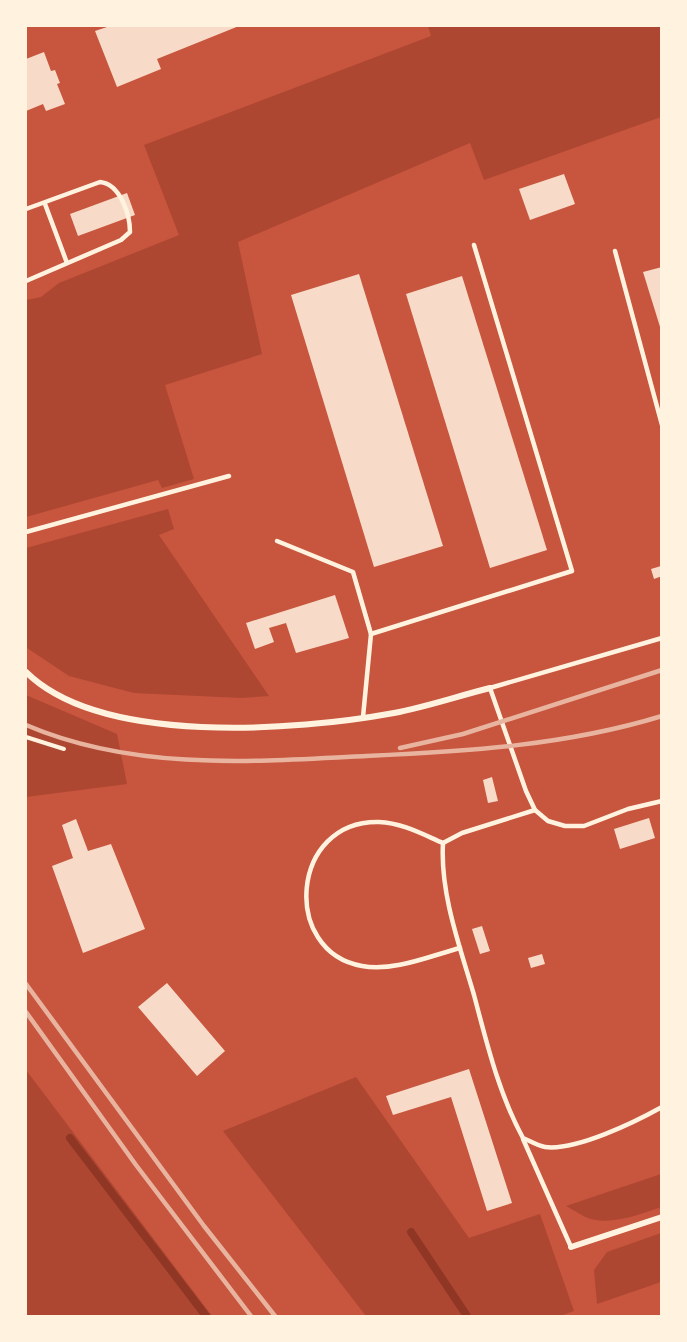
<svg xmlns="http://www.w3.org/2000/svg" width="687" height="1342" font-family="Inter,sans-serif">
<rect width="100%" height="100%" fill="#c8553d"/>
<!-- green -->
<g fill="#ae4732">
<path d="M 428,26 L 661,26 L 661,117 L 484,180 L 470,143 L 238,242 L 262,354 L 165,385 L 194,479 L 162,488 L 158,480 L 26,517 L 26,300 L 41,297 L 59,283 L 179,235 L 144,145 L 431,36 Z"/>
<path d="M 168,509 L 174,529 L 159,535 L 269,696 L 241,698 L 134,693 L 69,676 L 27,648 L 26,548 Z"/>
<path d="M 26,695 L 117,734 L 127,784 L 26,797 Z"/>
<path d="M 26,1070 L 212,1316 L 26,1316 Z"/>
<path d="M 356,1077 L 469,1238 L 540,1214 L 574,1311 L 560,1316 L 366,1316 L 223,1131 Z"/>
<path d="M 661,1174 L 661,1207 C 641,1214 613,1225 591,1219 C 583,1217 574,1210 566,1206 Z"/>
<path d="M 661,1233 L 661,1282 L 597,1304 L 594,1270 L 607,1252 Z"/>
</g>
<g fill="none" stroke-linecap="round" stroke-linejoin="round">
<!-- stream -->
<g stroke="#8f3625" stroke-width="8">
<path d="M 70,1138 L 206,1316"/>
<path d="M 411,1232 L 467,1316"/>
</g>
</g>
<!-- building -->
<g fill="#f7dbc8">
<path d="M 110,26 L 239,26 L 157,59 L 161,69 L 117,87 L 95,31 Z"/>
<path d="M 44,52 L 51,71 L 55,70 L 60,83 L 57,84 L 65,104 L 46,111 L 43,104 L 26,111 L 26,59 Z"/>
<path d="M 564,174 L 575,204 L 530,220 L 519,189 Z"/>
<path d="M 127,193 L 135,215 L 78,236 L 70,214 Z"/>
<path d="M 662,267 L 662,330 L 661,330 L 643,272 Z"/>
<path d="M 359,274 L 443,546 L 374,567 L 291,295 Z"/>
<path d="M 462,276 L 547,550 L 490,568 L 406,294 Z"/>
<path d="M 661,566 L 662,576 L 654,579 L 651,569 Z"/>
<path d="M 335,595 L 349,638 L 296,653 L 286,623 L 269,628 L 274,642 L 255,649 L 246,623 Z"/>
<path d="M 492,777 L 498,801 L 488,803 L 483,780 Z"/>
<path d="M 649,818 L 655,838 L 620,849 L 614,829 Z"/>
<path d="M 76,819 L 88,851 L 111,844 L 145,929 L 83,953 L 52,866 L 73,858 L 62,825 Z"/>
<path d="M 482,926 L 490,951 L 480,954 L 472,929 Z"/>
<path d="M 542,954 L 545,964 L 531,968 L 528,958 Z"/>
<path d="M 167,983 L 225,1051 L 197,1076 L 138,1007 Z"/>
<path d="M 469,1069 L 512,1203 L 487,1211 L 451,1097 L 393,1115 L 386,1096 Z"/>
</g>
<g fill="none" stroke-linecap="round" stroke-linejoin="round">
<!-- path -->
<path stroke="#fff3e0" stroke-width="4" d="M 26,737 L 64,749"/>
<!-- service -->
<g stroke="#fff3e0" stroke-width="4.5">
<path d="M 45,204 L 67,263"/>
<path d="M 26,209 L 100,182 C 120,184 130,214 130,232 L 121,240 L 26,281"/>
<path d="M 615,251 L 662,425"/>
<path d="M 26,532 L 229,476"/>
<path d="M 277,541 L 353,572 L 371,634"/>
<path d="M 662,638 L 490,688 L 526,791 L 535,810 L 548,821 L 565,826 L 584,826 L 628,809 L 662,801"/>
<path d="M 363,717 L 371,634 L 572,571 L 474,245"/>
<path d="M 443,843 C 440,894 460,947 474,995 C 487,1044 499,1094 523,1138 C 530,1141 538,1146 545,1147 C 576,1151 635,1122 662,1107"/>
<path d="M 460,948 C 430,956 393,972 362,966 C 281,952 290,820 379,822 C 402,823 422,834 443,843 L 462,833 L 535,810"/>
<path d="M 523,1139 L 571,1247"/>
</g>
<!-- minor -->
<g stroke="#fff3e0" stroke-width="6">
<path d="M 26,672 C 101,746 296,731 394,713 C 426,707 458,696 490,688"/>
<path d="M 571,1247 L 662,1217"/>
</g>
<!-- rail -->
<g stroke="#e9b49f" stroke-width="4.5">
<path d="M 26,725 C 133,771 253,762 366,756 C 467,751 564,746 662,716"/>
<path d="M 400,748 L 463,734 L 662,670"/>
<path d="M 26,984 L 204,1226 L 275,1316"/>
<path d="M 26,1012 L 136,1165 L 251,1316"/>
</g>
</g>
<!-- border -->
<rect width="687" height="1342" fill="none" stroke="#fff3e0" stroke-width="54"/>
</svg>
